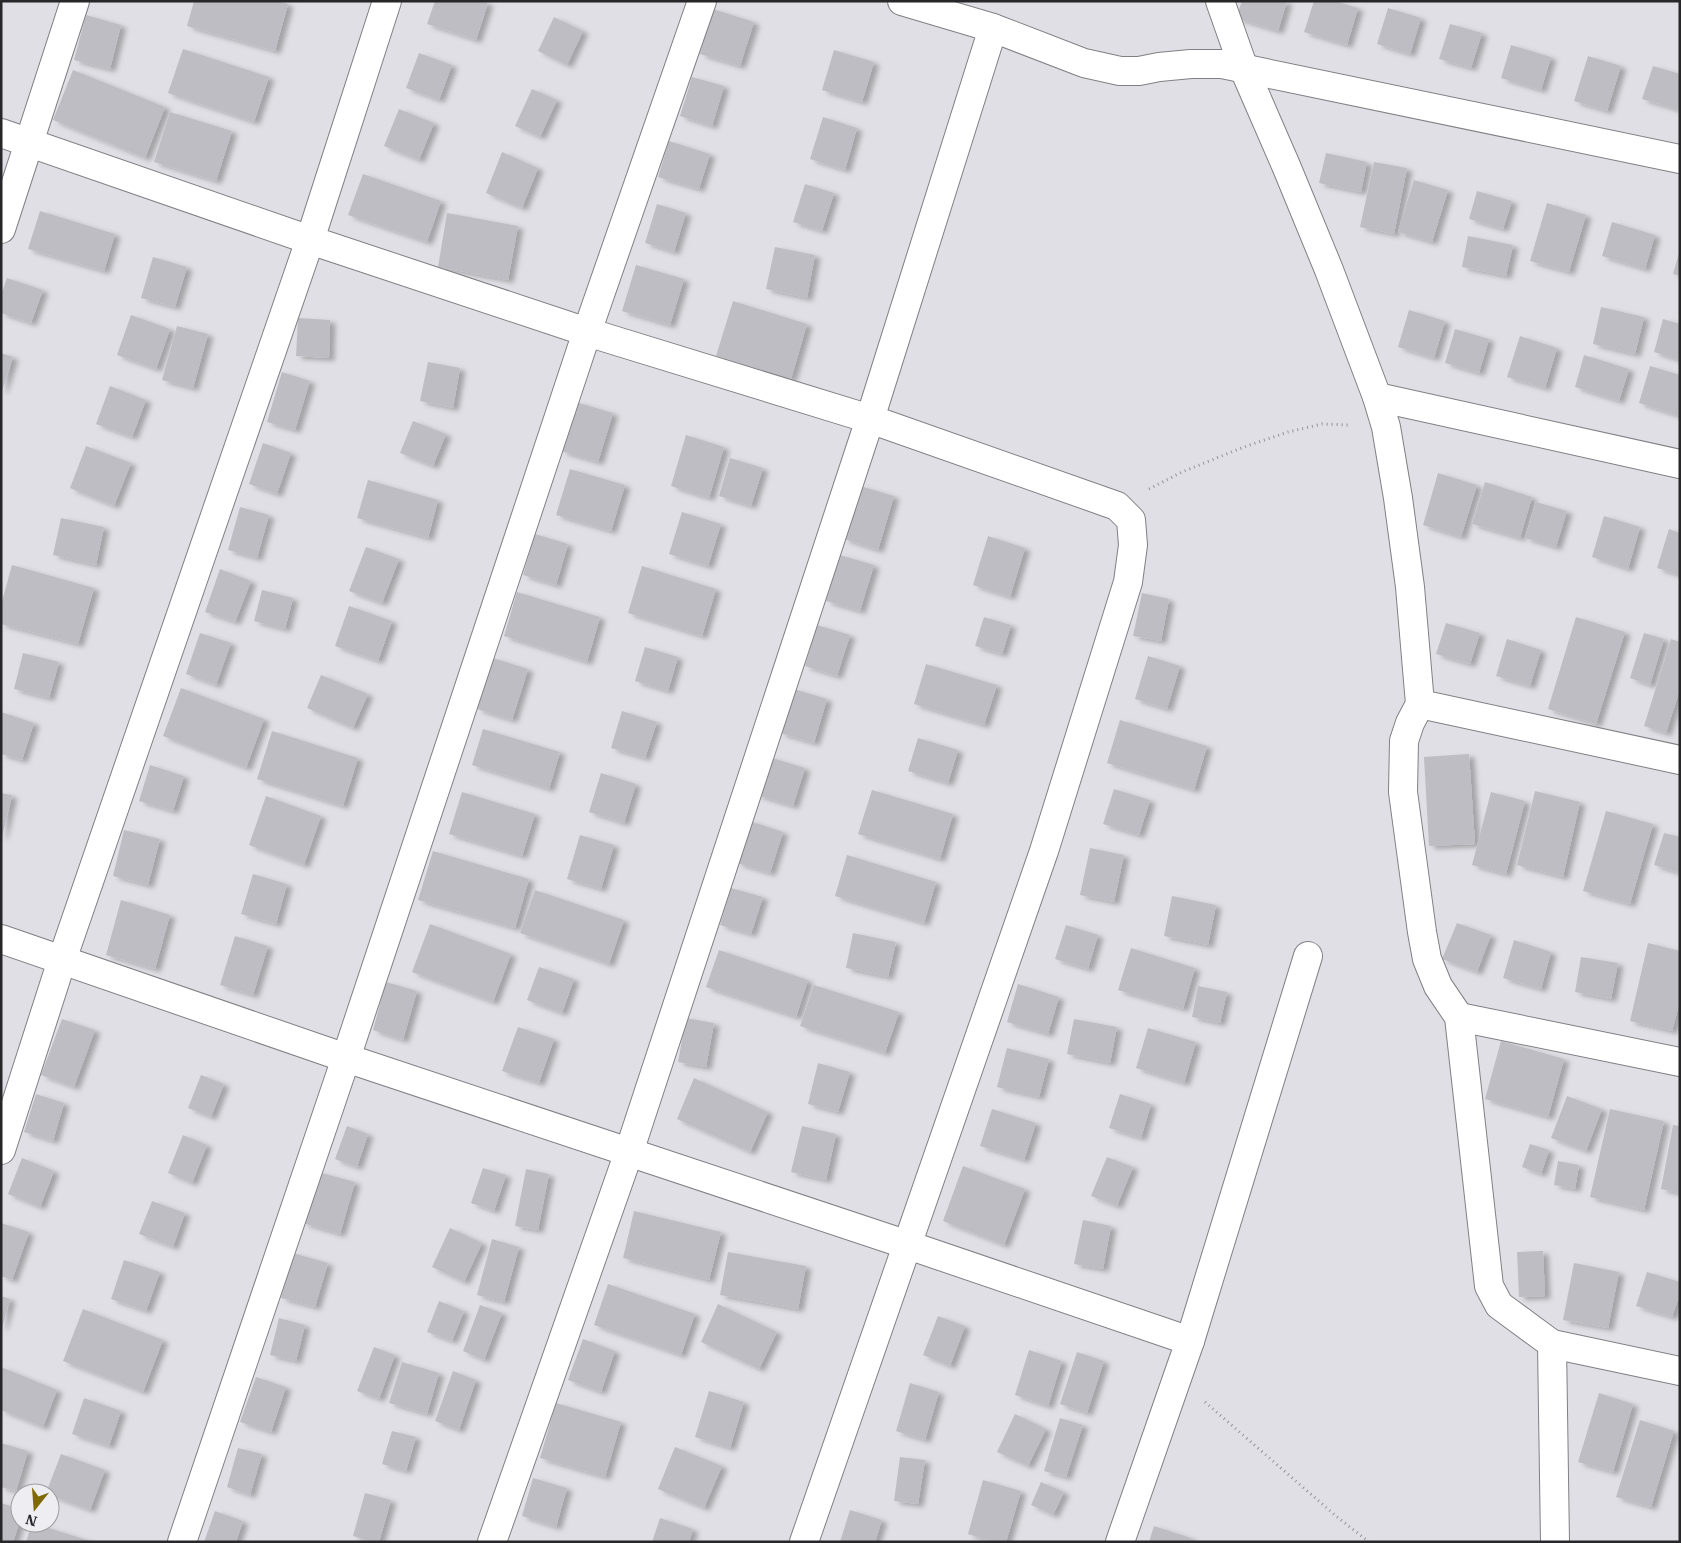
<svg xmlns="http://www.w3.org/2000/svg" width="1681" height="1543" font-family="'IBM Plex Serif',serif">
<defs>
<filter id="shadow"><feDropShadow dx="5.5" dy="3" stdDeviation="2.5" flood-color="#0004"/></filter>
</defs>
<rect width="100%" height="100%" fill="#dfdfe5"/>
<!-- building -->
<g fill="#bdbdc3" filter="url(#shadow)">
<path d="M 194,1 L 278,1 L 288,4 L 275,51 L 187,26 Z"/>
<path d="M 435,1 L 482,1 L 488,3 L 476,40 L 427,24 Z"/>
<path d="M 1242,1 L 1287,1 L 1278,31 L 1236,18 Z"/>
<path d="M 1314,1 L 1335,1 L 1358,8 L 1347,45 L 1304,32 Z"/>
<path d="M 1388,8 L 1421,18 L 1410,54 L 1377,44 Z"/>
<path d="M 713,9 L 754,22 L 740,66 L 700,54 Z"/>
<path d="M 86,15 L 121,25 L 110,69 L 74,60 Z"/>
<path d="M 554,17 L 583,31 L 567,65 L 538,51 Z"/>
<path d="M 1450,24 L 1482,33 L 1471,68 L 1439,59 Z"/>
<path d="M 1511,45 L 1551,57 L 1541,90 L 1501,78 Z"/>
<path d="M 183,49 L 269,77 L 254,122 L 168,93 Z"/>
<path d="M 834,50 L 874,62 L 862,102 L 822,90 Z"/>
<path d="M 419,53 L 452,65 L 439,100 L 406,88 Z"/>
<path d="M 1588,56 L 1621,66 L 1607,111 L 1574,101 Z"/>
<path d="M 1653,66 L 1680,74 L 1680,110 L 1642,99 Z"/>
<path d="M 73,70 L 165,107 L 145,158 L 53,120 Z"/>
<path d="M 692,77 L 724,86 L 712,126 L 680,116 Z"/>
<path d="M 532,89 L 557,100 L 540,137 L 515,126 Z"/>
<path d="M 399,109 L 434,123 L 419,160 L 384,146 Z"/>
<path d="M 170,112 L 232,131 L 216,181 L 154,162 Z"/>
<path d="M 823,117 L 857,128 L 845,170 L 810,159 Z"/>
<path d="M 669,141 L 710,154 L 699,189 L 658,177 Z"/>
<path d="M 502,152 L 538,168 L 522,208 L 486,193 Z"/>
<path d="M 1326,153 L 1367,162 L 1361,192 L 1319,183 Z"/>
<path d="M 1374,162 L 1407,168 L 1394,234 L 1360,227 Z"/>
<path d="M 363,174 L 441,201 L 427,242 L 348,215 Z"/>
<path d="M 1414,180 L 1448,190 L 1432,242 L 1398,232 Z"/>
<path d="M 805,184 L 834,193 L 822,231 L 793,222 Z"/>
<path d="M 1477,191 L 1512,201 L 1503,229 L 1469,219 Z"/>
<path d="M 1547,203 L 1586,215 L 1569,272 L 1530,261 Z"/>
<path d="M 657,204 L 686,213 L 674,252 L 645,243 Z"/>
<path d="M 40,211 L 115,234 L 104,271 L 28,249 Z"/>
<path d="M 447,213 L 518,226 L 508,280 L 438,267 Z"/>
<path d="M 1612,222 L 1655,235 L 1645,269 L 1602,256 Z"/>
<path d="M 1468,236 L 1513,245 L 1506,276 L 1462,267 Z"/>
<path d="M 775,247 L 815,255 L 807,298 L 766,289 Z"/>
<path d="M 1679,253 L 1680,253 L 1680,276 L 1673,274 Z"/>
<path d="M 153,257 L 187,267 L 175,307 L 141,298 Z"/>
<path d="M 636,265 L 684,279 L 670,325 L 622,311 Z"/>
<path d="M 7,278 L 43,290 L 31,323 L 1,313 L 1,295 Z"/>
<path d="M 733,301 L 807,324 L 791,379 L 716,356 Z"/>
<path d="M 1601,307 L 1644,317 L 1635,354 L 1593,344 Z"/>
<path d="M 1409,310 L 1445,321 L 1434,358 L 1398,347 Z"/>
<path d="M 131,315 L 170,329 L 156,369 L 117,355 Z"/>
<path d="M 298,318 L 330,320 L 329,358 L 296,356 Z"/>
<path d="M 1663,319 L 1680,324 L 1680,360 L 1654,352 Z"/>
<path d="M 177,326 L 208,334 L 193,388 L 162,380 Z"/>
<path d="M 1455,329 L 1489,339 L 1479,373 L 1445,363 Z"/>
<path d="M 1520,336 L 1557,348 L 1545,388 L 1507,377 Z"/>
<path d="M 1,353 L 13,357 L 2,391 L 1,391 Z"/>
<path d="M 1584,355 L 1629,369 L 1619,401 L 1575,387 Z"/>
<path d="M 428,362 L 460,368 L 453,408 L 420,401 Z"/>
<path d="M 1650,366 L 1680,375 L 1680,416 L 1639,403 Z"/>
<path d="M 282,372 L 310,381 L 295,430 L 267,422 Z"/>
<path d="M 110,386 L 146,400 L 132,437 L 96,424 Z"/>
<path d="M 576,402 L 613,413 L 598,462 L 561,451 Z"/>
<path d="M 413,421 L 446,434 L 433,466 L 400,453 Z"/>
<path d="M 686,435 L 724,447 L 709,498 L 671,486 Z"/>
<path d="M 263,443 L 291,453 L 277,494 L 249,484 Z"/>
<path d="M 86,446 L 131,463 L 114,506 L 70,488 Z"/>
<path d="M 730,458 L 763,468 L 751,506 L 719,496 Z"/>
<path d="M 570,469 L 625,485 L 611,531 L 556,515 Z"/>
<path d="M 1438,473 L 1477,485 L 1461,537 L 1423,525 Z"/>
<path d="M 368,480 L 438,500 L 428,538 L 357,518 Z"/>
<path d="M 1485,482 L 1532,497 L 1520,538 L 1472,524 Z"/>
<path d="M 860,486 L 894,496 L 878,550 L 844,539 Z"/>
<path d="M 1536,502 L 1567,511 L 1556,547 L 1525,538 Z"/>
<path d="M 240,507 L 269,515 L 257,558 L 228,550 Z"/>
<path d="M 682,512 L 721,524 L 708,566 L 669,554 Z"/>
<path d="M 1604,516 L 1640,527 L 1628,569 L 1592,557 Z"/>
<path d="M 61,518 L 104,527 L 96,565 L 53,555 Z"/>
<path d="M 1669,529 L 1680,533 L 1680,575 L 1657,568 Z"/>
<path d="M 535,534 L 568,544 L 556,585 L 523,575 Z"/>
<path d="M 988,536 L 1025,548 L 1010,597 L 973,585 Z"/>
<path d="M 366,547 L 399,559 L 382,603 L 349,591 Z"/>
<path d="M 840,555 L 874,565 L 860,611 L 826,601 Z"/>
<path d="M 12,565 L 94,588 L 78,644 L 1,624 L 1,605 Z"/>
<path d="M 642,566 L 716,589 L 702,636 L 628,613 Z"/>
<path d="M 220,569 L 251,581 L 235,622 L 205,612 Z"/>
<path d="M 262,590 L 293,598 L 285,629 L 254,621 Z"/>
<path d="M 517,592 L 600,617 L 587,662 L 504,636 Z"/>
<path d="M 1142,593 L 1169,599 L 1161,641 L 1133,636 Z"/>
<path d="M 349,606 L 392,621 L 378,661 L 335,646 Z"/>
<path d="M 984,617 L 1011,625 L 1002,654 L 975,646 Z"/>
<path d="M 1576,617 L 1625,632 L 1596,724 L 1548,709 Z"/>
<path d="M 1446,623 L 1480,633 L 1470,664 L 1436,654 Z"/>
<path d="M 817,625 L 850,635 L 837,676 L 805,666 Z"/>
<path d="M 200,633 L 231,643 L 216,685 L 186,674 Z"/>
<path d="M 1644,633 L 1664,639 L 1650,685 L 1630,678 Z"/>
<path d="M 1507,639 L 1541,650 L 1530,686 L 1496,676 Z"/>
<path d="M 1671,639 L 1680,642 L 1680,689 L 1666,733 L 1644,726 Z"/>
<path d="M 645,647 L 678,657 L 668,691 L 635,681 Z"/>
<path d="M 23,653 L 59,662 L 49,698 L 14,689 Z"/>
<path d="M 1148,656 L 1180,666 L 1167,709 L 1135,699 Z"/>
<path d="M 493,658 L 528,669 L 512,720 L 477,709 Z"/>
<path d="M 926,664 L 997,685 L 984,725 L 914,704 Z"/>
<path d="M 321,675 L 368,694 L 353,728 L 307,708 Z"/>
<path d="M 181,688 L 264,719 L 246,768 L 163,736 Z"/>
<path d="M 794,689 L 827,699 L 814,743 L 780,733 Z"/>
<path d="M 622,711 L 657,722 L 645,758 L 611,748 Z"/>
<path d="M 1,712 L 34,723 L 22,760 L 1,754 Z"/>
<path d="M 1120,720 L 1207,746 L 1194,790 L 1107,763 Z"/>
<path d="M 483,729 L 560,752 L 549,789 L 472,765 Z"/>
<path d="M 272,731 L 358,758 L 343,806 L 257,779 Z"/>
<path d="M 918,738 L 958,750 L 948,783 L 908,771 Z"/>
<path d="M 1469,754 L 1475,844 L 1429,846 L 1424,757 Z"/>
<path d="M 769,757 L 805,768 L 793,806 L 757,795 Z"/>
<path d="M 150,765 L 184,776 L 173,811 L 139,801 Z"/>
<path d="M 601,773 L 636,784 L 624,823 L 589,812 Z"/>
<path d="M 1114,789 L 1150,800 L 1139,835 L 1103,824 Z"/>
<path d="M 872,790 L 953,814 L 940,859 L 858,834 Z"/>
<path d="M 1535,791 L 1580,802 L 1563,877 L 1517,865 Z"/>
<path d="M 462,792 L 535,814 L 522,856 L 449,834 Z"/>
<path d="M 1491,792 L 1525,801 L 1506,874 L 1472,865 Z"/>
<path d="M 1,793 L 12,795 L 2,837 L 1,837 Z"/>
<path d="M 266,796 L 321,816 L 304,865 L 249,845 Z"/>
<path d="M 1606,811 L 1653,824 L 1630,904 L 1583,891 Z"/>
<path d="M 750,821 L 783,832 L 770,873 L 737,863 Z"/>
<path d="M 124,830 L 160,839 L 148,885 L 113,876 Z"/>
<path d="M 1664,833 L 1680,837 L 1680,873 L 1654,865 Z"/>
<path d="M 580,835 L 614,845 L 601,889 L 567,879 Z"/>
<path d="M 1090,848 L 1124,855 L 1114,902 L 1080,895 Z"/>
<path d="M 433,851 L 529,879 L 515,928 L 418,900 Z"/>
<path d="M 847,855 L 936,882 L 924,923 L 835,896 Z"/>
<path d="M 253,874 L 287,884 L 276,924 L 241,914 Z"/>
<path d="M 731,888 L 763,897 L 751,934 L 720,925 Z"/>
<path d="M 535,890 L 624,920 L 609,964 L 520,933 Z"/>
<path d="M 1172,896 L 1216,905 L 1208,945 L 1164,936 Z"/>
<path d="M 121,900 L 170,915 L 155,969 L 106,955 Z"/>
<path d="M 1457,923 L 1491,935 L 1477,972 L 1442,959 Z"/>
<path d="M 430,924 L 511,954 L 493,1002 L 412,972 Z"/>
<path d="M 1066,925 L 1098,935 L 1088,969 L 1055,959 Z"/>
<path d="M 853,933 L 896,942 L 888,977 L 846,968 Z"/>
<path d="M 235,936 L 268,946 L 253,995 L 220,985 Z"/>
<path d="M 1514,940 L 1551,952 L 1541,989 L 1503,978 Z"/>
<path d="M 1648,943 L 1680,951 L 1680,1001 L 1672,1031 L 1630,1021 Z"/>
<path d="M 1131,948 L 1195,968 L 1183,1009 L 1118,990 Z"/>
<path d="M 719,950 L 808,980 L 796,1017 L 706,987 Z"/>
<path d="M 1581,957 L 1618,963 L 1611,999 L 1575,992 Z"/>
<path d="M 539,967 L 574,979 L 562,1013 L 527,1000 Z"/>
<path d="M 386,982 L 417,991 L 403,1040 L 373,1030 Z"/>
<path d="M 1018,984 L 1059,997 L 1048,1034 L 1007,1022 Z"/>
<path d="M 814,985 L 899,1012 L 885,1053 L 800,1026 Z"/>
<path d="M 1198,986 L 1227,992 L 1220,1023 L 1192,1017 Z"/>
<path d="M 686,1018 L 714,1023 L 706,1067 L 678,1062 Z"/>
<path d="M 62,1019 L 95,1030 L 74,1087 L 41,1075 Z"/>
<path d="M 1074,1019 L 1117,1027 L 1110,1063 L 1067,1054 Z"/>
<path d="M 518,1027 L 554,1039 L 539,1083 L 502,1071 Z"/>
<path d="M 1148,1028 L 1196,1042 L 1184,1083 L 1136,1068 Z"/>
<path d="M 1501,1041 L 1564,1059 L 1548,1117 L 1485,1099 Z"/>
<path d="M 1007,1048 L 1049,1059 L 1039,1097 L 997,1087 Z"/>
<path d="M 818,1063 L 850,1072 L 838,1112 L 808,1104 Z"/>
<path d="M 201,1075 L 224,1084 L 211,1117 L 188,1108 Z"/>
<path d="M 694,1078 L 768,1112 L 750,1152 L 677,1119 Z"/>
<path d="M 36,1094 L 64,1103 L 53,1141 L 24,1132 Z"/>
<path d="M 1120,1094 L 1151,1104 L 1141,1138 L 1109,1128 Z"/>
<path d="M 1567,1096 L 1602,1109 L 1586,1151 L 1551,1138 Z"/>
<path d="M 992,1109 L 1036,1123 L 1024,1160 L 980,1146 Z"/>
<path d="M 1610,1109 L 1664,1121 L 1644,1210 L 1590,1197 Z"/>
<path d="M 1673,1125 L 1680,1126 L 1680,1193 L 1661,1189 Z"/>
<path d="M 347,1126 L 368,1134 L 357,1167 L 335,1159 Z"/>
<path d="M 802,1126 L 836,1134 L 826,1180 L 791,1172 Z"/>
<path d="M 183,1135 L 207,1145 L 192,1183 L 168,1173 Z"/>
<path d="M 1530,1144 L 1549,1150 L 1541,1174 L 1522,1167 Z"/>
<path d="M 1107,1157 L 1133,1167 L 1117,1206 L 1091,1196 Z"/>
<path d="M 22,1158 L 54,1171 L 40,1207 L 8,1194 Z"/>
<path d="M 1558,1161 L 1579,1165 L 1575,1189 L 1554,1185 Z"/>
<path d="M 963,1166 L 1025,1189 L 1004,1245 L 943,1221 Z"/>
<path d="M 483,1168 L 506,1175 L 494,1211 L 471,1203 Z"/>
<path d="M 526,1169 L 549,1174 L 538,1230 L 515,1226 Z"/>
<path d="M 318,1172 L 355,1182 L 340,1234 L 303,1223 Z"/>
<path d="M 152,1201 L 185,1213 L 173,1247 L 139,1234 Z"/>
<path d="M 634,1211 L 721,1232 L 709,1280 L 623,1258 Z"/>
<path d="M 1083,1220 L 1111,1226 L 1103,1269 L 1074,1264 Z"/>
<path d="M 1,1223 L 29,1232 L 12,1280 L 1,1276 Z"/>
<path d="M 450,1228 L 482,1243 L 464,1282 L 432,1267 Z"/>
<path d="M 492,1239 L 519,1247 L 504,1302 L 477,1295 Z"/>
<path d="M 1543,1251 L 1545,1296 L 1519,1297 L 1517,1252 Z"/>
<path d="M 728,1252 L 806,1266 L 798,1309 L 720,1295 Z"/>
<path d="M 293,1253 L 328,1263 L 315,1307 L 281,1298 Z"/>
<path d="M 124,1260 L 160,1272 L 146,1311 L 111,1299 Z"/>
<path d="M 1574,1263 L 1619,1272 L 1608,1328 L 1563,1320 Z"/>
<path d="M 1647,1272 L 1680,1282 L 1680,1294 L 1672,1317 L 1636,1306 Z"/>
<path d="M 608,1284 L 695,1314 L 681,1355 L 594,1325 Z"/>
<path d="M 1,1296 L 10,1299 L 2,1328 L 1,1328 Z"/>
<path d="M 439,1301 L 464,1311 L 452,1341 L 427,1332 Z"/>
<path d="M 718,1304 L 777,1332 L 759,1369 L 701,1342 Z"/>
<path d="M 480,1305 L 502,1313 L 484,1360 L 463,1351 Z"/>
<path d="M 83,1309 L 163,1340 L 143,1392 L 63,1361 Z"/>
<path d="M 938,1316 L 965,1326 L 950,1366 L 923,1355 Z"/>
<path d="M 279,1318 L 305,1325 L 296,1361 L 270,1355 Z"/>
<path d="M 583,1339 L 615,1351 L 601,1392 L 568,1380 Z"/>
<path d="M 374,1347 L 395,1355 L 379,1399 L 357,1391 Z"/>
<path d="M 1029,1350 L 1062,1361 L 1048,1406 L 1015,1395 Z"/>
<path d="M 1077,1352 L 1104,1361 L 1087,1413 L 1060,1404 Z"/>
<path d="M 402,1362 L 439,1373 L 427,1414 L 389,1403 Z"/>
<path d="M 1,1367 L 57,1390 L 43,1427 L 1,1410 Z"/>
<path d="M 453,1371 L 476,1380 L 459,1430 L 435,1421 Z"/>
<path d="M 256,1377 L 286,1387 L 271,1432 L 240,1422 Z"/>
<path d="M 910,1383 L 939,1392 L 925,1440 L 896,1431 Z"/>
<path d="M 709,1391 L 744,1402 L 730,1448 L 695,1437 Z"/>
<path d="M 1599,1393 L 1633,1404 L 1613,1472 L 1578,1462 Z"/>
<path d="M 84,1398 L 121,1411 L 109,1446 L 72,1434 Z"/>
<path d="M 556,1403 L 621,1422 L 605,1477 L 540,1458 Z"/>
<path d="M 1015,1414 L 1046,1429 L 1028,1466 L 997,1452 Z"/>
<path d="M 1060,1418 L 1083,1425 L 1066,1477 L 1044,1471 Z"/>
<path d="M 1640,1420 L 1674,1431 L 1651,1507 L 1616,1497 Z"/>
<path d="M 392,1431 L 416,1437 L 406,1471 L 382,1464 Z"/>
<path d="M 1,1443 L 28,1451 L 16,1491 L 1,1487 Z"/>
<path d="M 675,1447 L 722,1466 L 704,1508 L 658,1489 Z"/>
<path d="M 238,1448 L 262,1454 L 250,1495 L 227,1487 Z"/>
<path d="M 61,1454 L 105,1470 L 90,1510 L 50,1495 L 50,1493 L 46,1493 Z"/>
<path d="M 900,1457 L 925,1460 L 918,1504 L 894,1501 Z"/>
<path d="M 533,1478 L 567,1488 L 556,1527 L 522,1516 Z"/>
<path d="M 983,1480 L 1021,1491 L 1006,1542 L 994,1542 L 968,1534 Z"/>
<path d="M 1041,1482 L 1064,1492 L 1053,1515 L 1031,1505 Z"/>
<path d="M 365,1493 L 391,1500 L 379,1542 L 372,1542 L 353,1536 Z"/>
<path d="M 1,1503 L 20,1509 L 20,1521 L 13,1542 L 1,1542 Z"/>
<path d="M 850,1510 L 882,1520 L 875,1542 L 840,1542 Z"/>
<path d="M 215,1511 L 243,1521 L 236,1542 L 204,1542 Z"/>
<path d="M 660,1518 L 693,1529 L 689,1542 L 652,1542 Z"/>
<path d="M 32,1523 L 33,1523 L 93,1542 L 26,1542 Z"/>
<path d="M 1154,1526 L 1191,1538 L 1190,1542 L 1149,1542 Z"/>
</g>
<g fill="none" stroke-linecap="round" stroke-linejoin="round">
<defs>
<g id="minor">
<path d="M 902,1 L 993,28 L 1084,63 L 1120,71 L 1139,71 L 1159,67 L 1191,64 L 1222,64 L 1680,159"/>
<path d="M 1220,1 L 1244,69 L 1287,168 L 1329,270 L 1377,397 L 1386,427 L 1398,498 L 1410,587 L 1420,704 L 1410,723 L 1404,741 L 1403,792 L 1422,932 L 1427,959 L 1438,986 L 1459,1017 L 1489,1286 L 1499,1305 L 1552,1344 L 1555,1542"/>
<path d="M 1,133 L 310,240 L 587,332 L 870,419 L 1117,506 L 1131,520 L 1133,545 L 1128,582 L 1044,851 L 804,1542"/>
<path d="M 1,229 L 75,1"/>
<path d="M 1377,397 L 1680,464"/>
<path d="M 1420,704 L 1680,760"/>
<path d="M 1,939 L 346,1058 L 908,1245 L 1190,1341"/>
<path d="M 1459,1017 L 1680,1062"/>
<path d="M 1,1150 L 62,960 L 310,240 L 387,1"/>
<path d="M 1552,1344 L 1680,1371"/>
<path d="M 182,1542 L 346,1058 L 587,332 L 702,1"/>
<path d="M 492,1542 L 629,1152 L 870,419 L 993,28"/>
<path d="M 1120,1542 L 1190,1341 L 1308,956"/>
</g>
</defs>
<!-- minor casing -->
<use href="#minor" stroke="#808085" stroke-width="30"/>
<!-- path -->
<g stroke="#949498" stroke-width="3" stroke-dasharray="1 4" stroke-linecap="butt">
<path d="M 1149,489 L 1182,472 L 1244,447 L 1288,432 L 1322,424 L 1350,425"/>
<path d="M 1205,1402 L 1336,1516 L 1369,1542"/>
</g>
<!-- minor -->
<use href="#minor" stroke="#fff" stroke-width="28"/>
</g>
<!-- border -->
<rect width="1681" height="1543" fill="none" stroke="#272729" stroke-width="5"/>
<!-- north arrow -->
<g transform="translate(35 1508) rotate(197)"><circle r="24" fill="#ededf2" stroke="#9e9ea2"/>
<path d="M0-4L9 19L0 12L-9 19Z" fill="#7f6900"/>
<text y="-8" font-size="14" font-weight="bold" text-anchor="middle" fill="#272729">N</text>
</g>
</svg>
